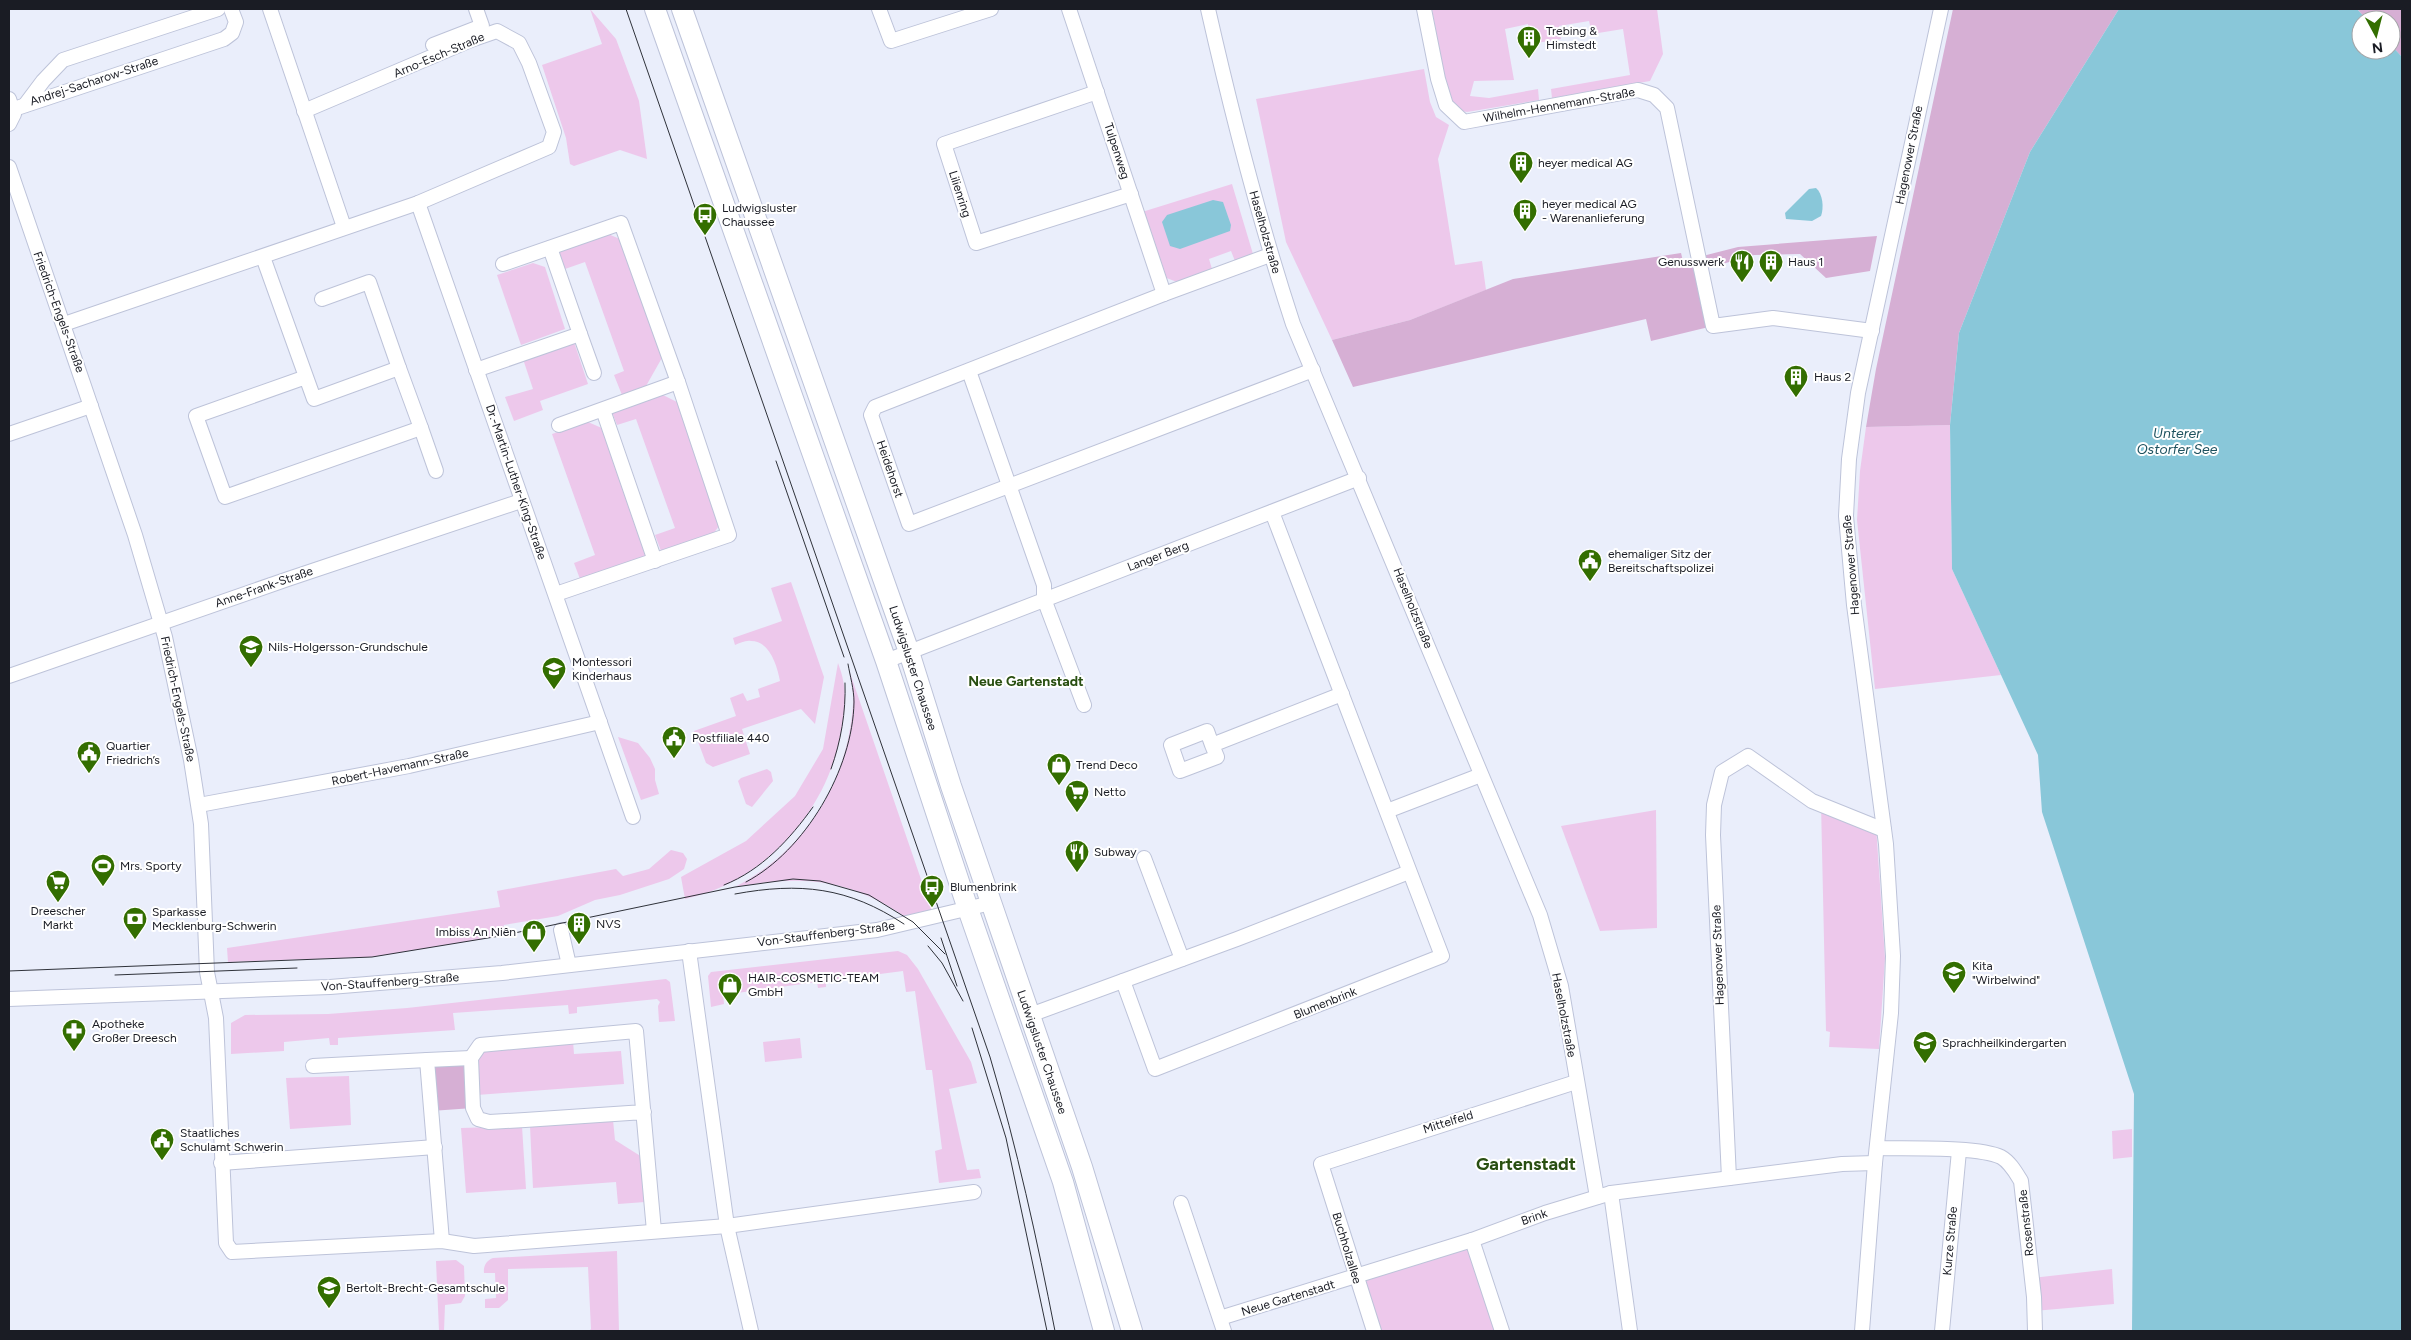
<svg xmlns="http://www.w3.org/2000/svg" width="2411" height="1340" font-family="Figtree,sans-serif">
<rect width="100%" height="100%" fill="#eaeefb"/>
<!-- green -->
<g fill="#edc8eb">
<path d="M 590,9 L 616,39 L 639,101 L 647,159 L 620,150 L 574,166 L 570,164 L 566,138 L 542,65 L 602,44 Z"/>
<path d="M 1432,9 L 1657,9 L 1663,54 L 1650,81 L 1552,98 L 1551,89 L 1630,75 L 1623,29 L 1592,34 L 1589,21 L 1559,26 L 1561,39 L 1530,44 L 1528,24 L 1505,29 L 1514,80 L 1474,81 L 1470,96 L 1489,98 L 1538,89 L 1539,100 L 1467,112 L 1456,110 L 1448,98 Z"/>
<path d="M 1424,69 L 1430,102 L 1436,117 L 1449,125 L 1438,159 L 1455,265 L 1482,261 L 1486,290 L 1410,320 L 1332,340 L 1286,242 L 1256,99 Z"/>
<path d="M 1232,184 L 1253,254 L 1235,261 L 1231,251 L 1209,259 L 1212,269 L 1177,282 L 1164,277 L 1142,212 Z"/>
<path d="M 608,234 L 620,239 L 663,356 L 646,386 L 622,395 L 614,375 L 624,371 L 585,262 L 565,269 L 558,252 Z"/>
<path d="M 533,263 L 545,267 L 565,329 L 521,345 L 497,275 Z"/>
<path d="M 574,342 L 588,384 L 540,401 L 543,410 L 514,421 L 505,397 L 533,389 L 523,359 Z"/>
<path d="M 663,395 L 677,402 L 719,526 L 713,534 L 661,551 L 655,535 L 675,528 L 636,419 L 617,425 L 612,412 Z"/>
<path d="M 588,422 L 604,429 L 646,556 L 580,579 L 574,563 L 595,555 L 552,434 Z"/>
<path d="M 1950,425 L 1952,569 L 2001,675 L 1875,689 L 1857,520 L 1860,471 L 1866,427 Z"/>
<path d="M 791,582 L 824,677 L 815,724 L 801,709 L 742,729 L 750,754 L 713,767 L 706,763 L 694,731 L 736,716 L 730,698 L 743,693 L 747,701 L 760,697 L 758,689 L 780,681 C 777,666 770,641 751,641 C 746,640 740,643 735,645 L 733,638 L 782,621 L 771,588 Z"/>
<path d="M 838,663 C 847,687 846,702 842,727 C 830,808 767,881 685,899 L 681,877 L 746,841 L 795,796 L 823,749 Z"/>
<path d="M 849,670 L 934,917 L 913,922 C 852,879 807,874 735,887 C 805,851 848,782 853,704 C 854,693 851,680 849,670 Z"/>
<path d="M 618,737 L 638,743 L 650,758 L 655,769 L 655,780 L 659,794 L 641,800 Z"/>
<path d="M 767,769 L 771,772 L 773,781 L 752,807 L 746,804 L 738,781 L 741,778 Z"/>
<path d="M 1821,804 L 1876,826 L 1885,958 L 1879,1049 L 1829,1047 L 1830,1032 L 1826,1031 Z"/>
<path d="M 1656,810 L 1657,928 L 1600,931 L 1561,826 Z"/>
<path d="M 671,850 L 683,853 L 687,859 L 684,869 L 669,879 L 620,895 L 595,900 L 558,916 L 504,925 L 500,936 L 372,957 L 228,962 L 227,948 L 500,907 L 497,891 L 616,869 L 623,876 L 649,869 Z"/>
<path d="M 898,951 L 907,955 L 918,969 L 971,1062 L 977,1083 L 949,1089 L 967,1170 L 979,1169 L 981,1178 L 939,1183 L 935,1151 L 942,1149 L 932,1070 L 926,1070 L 915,991 L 906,992 L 903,971 L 826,981 L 826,987 L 818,988 L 817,982 L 737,993 L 736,990 L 723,992 L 724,1004 L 711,1007 L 708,976 L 711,972 Z"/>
<path d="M 666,979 L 670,982 L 675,1021 L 659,1022 L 658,1006 L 660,1002 L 657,999 L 577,1007 L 577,1013 L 569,1014 L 568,1005 L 453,1013 L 455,1030 L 338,1038 L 338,1045 L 330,1045 L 329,1038 L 284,1042 L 284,1051 L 231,1054 L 231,1023 L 245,1015 L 328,1014 L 407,1008 Z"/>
<path d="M 800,1038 L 802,1058 L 765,1062 L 763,1042 Z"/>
<path d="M 573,1041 L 574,1054 L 621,1051 L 624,1084 L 477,1095 L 476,1058 L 483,1049 Z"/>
<path d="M 349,1076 L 351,1125 L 290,1129 L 286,1078 Z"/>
<path d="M 613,1120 L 615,1140 L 642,1157 L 645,1202 L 618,1204 L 616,1182 L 533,1188 L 530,1126 Z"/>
<path d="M 522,1126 L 526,1189 L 466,1193 L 461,1128 Z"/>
<path d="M 2132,1129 L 2132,1157 L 2113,1159 L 2112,1131 Z"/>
<path d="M 1472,1240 L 1502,1331 L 1374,1331 L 1356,1277 Z"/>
<path d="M 617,1251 L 619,1331 L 589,1331 L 591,1329 L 588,1267 L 508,1269 L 508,1300 L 499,1308 L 485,1308 L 485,1299 L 496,1298 L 495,1273 L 484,1273 C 483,1266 487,1260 493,1258 Z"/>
<path d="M 456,1260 L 464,1266 L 465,1296 L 461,1303 L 445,1305 L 444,1331 L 439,1331 L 436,1261 Z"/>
<path d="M 2112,1269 L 2114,1304 L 2034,1311 L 2032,1278 Z"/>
</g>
<!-- forest -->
<g fill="#d6afd4">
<path d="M 1953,9 L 2119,9 L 2030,152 L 1959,333 L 1950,425 L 1866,427 L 1876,369 Z"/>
<path d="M 2357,9 L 2402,9 L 2402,57 L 2391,45 L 2391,20 L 2367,20 Z"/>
<path d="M 1877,236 L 1870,271 L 1826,278 L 1800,254 L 1754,255 L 1708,268 L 1713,326 L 1651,341 L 1646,319 L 1353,387 L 1332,340 L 1410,320 L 1513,279 L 1681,253 L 1683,261 L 1738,247 Z"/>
<path d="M 471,1058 L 473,1108 L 431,1111 L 427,1060 Z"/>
</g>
<!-- water -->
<g fill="#89c7d9">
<path d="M 2119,9 L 2357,9 L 2367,20 L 2361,20 L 2361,50 L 2391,50 L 2391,45 L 2402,57 L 2402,1331 L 2132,1331 L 2134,1094 L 2042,812 L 2038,755 L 1952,569 L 1950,425 L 1959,333 L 2030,152 Z"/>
<path d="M 1816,188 C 1823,194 1824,208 1821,216 L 1812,221 L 1786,219 L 1785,213 L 1809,189 Z"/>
<path d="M 1213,200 L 1223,202 L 1231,225 L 1230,231 L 1180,249 L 1170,246 L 1162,222 L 1167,215 Z"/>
</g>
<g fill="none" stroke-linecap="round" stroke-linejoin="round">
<defs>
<g id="street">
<path d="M 270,9 L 344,227"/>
<path d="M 879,9 L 891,41 L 991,9"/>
<path d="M 1069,9 L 1164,294"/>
<path d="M 1208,9 C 1232,115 1259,220 1293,324 L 1540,915 L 1561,986 L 1597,1197"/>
<path d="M 1424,9 L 1438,79 L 1446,105 L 1464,122 L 1638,90 L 1654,95 L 1667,108 L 1713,326 L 1773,318 L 1872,331"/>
<path d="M 433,45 L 482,26 L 476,9"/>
<path d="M 1097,92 L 944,144 L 976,243 L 1131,194"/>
<path d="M 9,99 L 14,114 L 9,124"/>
<path d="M 25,105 L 43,81 L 63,60 L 218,9"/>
<path d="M 14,109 L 224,39 L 232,33 L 236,22 L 231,9"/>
<path d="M 9,167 L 135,535 L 165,637 L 191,760 L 201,824 L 207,972 L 216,1018 L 226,1243 L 232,1252 L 442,1241 L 474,1246 L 727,1226 L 974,1192"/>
<path d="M 418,203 L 633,817"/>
<path d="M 1270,255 L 1164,294 L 875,407 L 871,415 L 909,524 L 1313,370"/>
<path d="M 263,257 L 314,399 L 399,368 L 421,428 L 225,497 L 196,416 L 306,377"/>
<path d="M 503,264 L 621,223 L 678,382 L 729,535 L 556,594"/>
<path d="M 322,299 L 369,282 L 399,368"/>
<path d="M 64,324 L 418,203 L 549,147 L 554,132 L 529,63 L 519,43 L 497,31 L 471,40 L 304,111"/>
<path d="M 580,334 L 594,373"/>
<path d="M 476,370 L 580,334 L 550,248"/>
<path d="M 969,371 L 1044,585 L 1044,599 L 1084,705"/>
<path d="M 603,410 L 655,561"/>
<path d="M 559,425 L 678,382"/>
<path d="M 421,428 L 436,471"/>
<path d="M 9,434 L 91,406"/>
<path d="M 886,661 L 1359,478"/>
<path d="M 9,676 L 288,579 L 521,501"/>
<path d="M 1212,745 L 1217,757 L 1180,771 L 1171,745 L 1207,731 L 1212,745 L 1342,694"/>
<path d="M 199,805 L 409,766 L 600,722"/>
<path d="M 1387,811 L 1481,775"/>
<path d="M 1144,858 L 1182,959"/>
<path d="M 561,930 L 569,965"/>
<path d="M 689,951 L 727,1226 L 751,1331"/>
<path d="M 1123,981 L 1155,1069 L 1442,956 L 1272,512"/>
<path d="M 9,999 L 330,987 L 502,973 L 877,930 L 991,903"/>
<path d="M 1030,1015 L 1237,939 L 1409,872"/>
<path d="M 313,1066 L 427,1060"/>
<path d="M 644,1112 L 525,1120 L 489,1122 L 478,1119 L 473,1108 L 471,1058 L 480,1045 L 636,1031 L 654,1231"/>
<path d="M 1877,1148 C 1905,1149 1978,1146 2001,1157 C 2010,1162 2016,1173 2021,1181 L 2034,1297 L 2035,1331"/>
<path d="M 221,1163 L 435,1147"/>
<path d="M 1729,1178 L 1713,835 L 1714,805 L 1722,772 L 1748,756 L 1812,801 L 1884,830"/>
<path d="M 1611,1193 L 1630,1331"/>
<path d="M 1181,1203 L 1224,1331"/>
<path d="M 442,1241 L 427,1060 L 471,1058"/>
<path d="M 1220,1318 L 1472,1240"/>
<path d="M 1374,1331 L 1321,1164 L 1576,1082"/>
<path d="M 1502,1331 L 1472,1240 L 1545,1213 L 1611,1193 L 1842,1164 L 1875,1163"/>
<path d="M 1862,1331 L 1875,1163 L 1891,1013 L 1893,956 L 1886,844 L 1854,605 L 1846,516 L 1849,459 L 1858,393 L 1941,9"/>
<path d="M 1942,1331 L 1959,1151"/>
</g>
<g id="secondary">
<path d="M 655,9 L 886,661 L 968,909 L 1063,1182 L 1104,1331"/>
<path d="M 682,9 L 909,652 L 951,786 L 1082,1167 L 1132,1331"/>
</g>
</defs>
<!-- street casing -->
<use href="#street" stroke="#bdc3d9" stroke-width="16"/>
<!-- secondary casing -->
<use href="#secondary" stroke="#bdc3d9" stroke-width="22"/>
<!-- street -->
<use href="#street" stroke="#fff" stroke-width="14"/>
<!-- secondary -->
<use href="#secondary" stroke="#fff" stroke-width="20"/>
<!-- tram -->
<g stroke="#2f323a" stroke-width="1">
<path d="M 626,9 L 990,1057 C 1017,1148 1037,1239 1055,1331"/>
<path d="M 776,461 L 844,657"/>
<path d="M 831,769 C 841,741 846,712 845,683"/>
<path d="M 746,882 C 805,851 853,769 854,702 C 854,689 850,676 848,664"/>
<path d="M 724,885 C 762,870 790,839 813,807"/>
<path d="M 735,894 C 800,882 848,887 904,924"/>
<path d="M 941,938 L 957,986"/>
<path d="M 928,946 L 942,963 L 963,1001"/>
<path d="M 9,971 L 372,957 L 500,936 L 735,887 L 793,879 L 820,881 L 869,895 L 913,922 L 945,954"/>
<path d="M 115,975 L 297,968"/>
<path d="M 972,1028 L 1006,1138 L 1047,1331"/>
</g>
</g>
<!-- icons -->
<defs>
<symbol id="building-pin" viewBox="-11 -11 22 30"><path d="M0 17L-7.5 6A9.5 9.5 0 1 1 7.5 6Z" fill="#336e00" stroke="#fff"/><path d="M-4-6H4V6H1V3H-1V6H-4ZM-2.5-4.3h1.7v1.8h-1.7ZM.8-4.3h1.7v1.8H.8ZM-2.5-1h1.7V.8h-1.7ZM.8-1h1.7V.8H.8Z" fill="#fff"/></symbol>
<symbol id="bus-pin" viewBox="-11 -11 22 30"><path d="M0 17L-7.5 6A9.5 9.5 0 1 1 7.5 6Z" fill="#336e00" stroke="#fff"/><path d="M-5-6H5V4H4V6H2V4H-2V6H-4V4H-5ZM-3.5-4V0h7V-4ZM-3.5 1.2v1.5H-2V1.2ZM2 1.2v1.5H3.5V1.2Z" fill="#fff"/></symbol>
<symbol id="restaurant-pin" viewBox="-11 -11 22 30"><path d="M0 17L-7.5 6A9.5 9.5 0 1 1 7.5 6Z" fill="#336e00" stroke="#fff"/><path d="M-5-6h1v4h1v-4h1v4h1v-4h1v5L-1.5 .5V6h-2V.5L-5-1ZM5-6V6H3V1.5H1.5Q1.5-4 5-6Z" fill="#fff"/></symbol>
<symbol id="civic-pin" viewBox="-11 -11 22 30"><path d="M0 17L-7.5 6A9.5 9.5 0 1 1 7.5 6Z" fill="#336e00" stroke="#fff"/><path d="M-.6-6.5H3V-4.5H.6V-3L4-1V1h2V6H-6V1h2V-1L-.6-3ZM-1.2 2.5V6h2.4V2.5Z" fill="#fff"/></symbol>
<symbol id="school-pin" viewBox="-11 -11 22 30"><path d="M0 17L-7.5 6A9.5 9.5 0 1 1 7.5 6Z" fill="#336e00" stroke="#fff"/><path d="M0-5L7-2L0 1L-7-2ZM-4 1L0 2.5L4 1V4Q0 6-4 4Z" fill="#fff"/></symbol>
<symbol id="shop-pin" viewBox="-11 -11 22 30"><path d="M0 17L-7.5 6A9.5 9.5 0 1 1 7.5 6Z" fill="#336e00" stroke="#fff"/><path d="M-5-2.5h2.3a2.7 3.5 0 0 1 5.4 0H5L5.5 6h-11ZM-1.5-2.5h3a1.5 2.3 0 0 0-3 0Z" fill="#fff"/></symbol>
<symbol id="supermarket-pin" viewBox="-11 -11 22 30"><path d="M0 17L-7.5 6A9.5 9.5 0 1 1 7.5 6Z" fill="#336e00" stroke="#fff"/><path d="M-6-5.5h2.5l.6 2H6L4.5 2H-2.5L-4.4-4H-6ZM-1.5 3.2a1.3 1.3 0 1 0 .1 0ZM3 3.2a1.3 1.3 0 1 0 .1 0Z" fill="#fff"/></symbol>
<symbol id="stadium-pin" viewBox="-11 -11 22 30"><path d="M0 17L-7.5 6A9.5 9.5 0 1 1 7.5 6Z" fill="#336e00" stroke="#fff"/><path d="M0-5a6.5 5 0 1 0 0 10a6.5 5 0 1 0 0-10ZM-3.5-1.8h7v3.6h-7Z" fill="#fff"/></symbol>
<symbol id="bank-pin" viewBox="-11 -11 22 30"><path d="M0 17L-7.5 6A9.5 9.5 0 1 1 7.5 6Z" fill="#336e00" stroke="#fff"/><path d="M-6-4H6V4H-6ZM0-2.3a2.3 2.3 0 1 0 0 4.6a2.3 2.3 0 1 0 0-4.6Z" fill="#fff"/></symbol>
<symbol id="pharmacy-pin" viewBox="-11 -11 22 30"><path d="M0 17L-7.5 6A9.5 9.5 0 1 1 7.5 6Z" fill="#336e00" stroke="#fff"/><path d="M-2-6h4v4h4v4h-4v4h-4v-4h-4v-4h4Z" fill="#fff"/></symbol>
</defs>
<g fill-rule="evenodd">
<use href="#building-pin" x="1515" y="24" width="28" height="38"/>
<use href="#building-pin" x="1507" y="149" width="28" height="38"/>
<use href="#building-pin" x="1511" y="197" width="28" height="38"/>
<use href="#bus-pin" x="691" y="201" width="28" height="38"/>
<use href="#restaurant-pin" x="1728" y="248" width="28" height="38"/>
<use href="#building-pin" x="1757" y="248" width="28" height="38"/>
<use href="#building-pin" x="1782" y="363" width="28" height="38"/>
<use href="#civic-pin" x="1576" y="547" width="28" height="38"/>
<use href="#school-pin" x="237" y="633" width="28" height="38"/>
<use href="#school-pin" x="540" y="655" width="28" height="38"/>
<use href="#civic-pin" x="660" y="724" width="28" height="38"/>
<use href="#civic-pin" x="75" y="739" width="28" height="38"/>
<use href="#shop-pin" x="1045" y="751" width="28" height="38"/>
<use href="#supermarket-pin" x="1063" y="778" width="28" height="38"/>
<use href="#restaurant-pin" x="1063" y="838" width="28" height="38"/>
<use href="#stadium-pin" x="89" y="852" width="28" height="38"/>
<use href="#supermarket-pin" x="44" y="868" width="28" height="38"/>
<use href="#bus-pin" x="918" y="873" width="28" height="38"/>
<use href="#bank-pin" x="121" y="905" width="28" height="38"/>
<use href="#building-pin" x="565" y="910" width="28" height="38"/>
<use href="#shop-pin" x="520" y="918" width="28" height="38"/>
<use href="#school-pin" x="1940" y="959" width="28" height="38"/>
<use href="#shop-pin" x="716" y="971" width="28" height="38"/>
<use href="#pharmacy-pin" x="60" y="1017" width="28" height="38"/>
<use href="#school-pin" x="1911" y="1029" width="28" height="38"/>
<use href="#civic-pin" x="148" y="1126" width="28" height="38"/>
<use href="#school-pin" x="315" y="1274" width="28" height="38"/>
</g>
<g text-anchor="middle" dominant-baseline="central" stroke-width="4" stroke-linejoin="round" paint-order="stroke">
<!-- poi labels -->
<g font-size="12" fill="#1a1c24" stroke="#fff" text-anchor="start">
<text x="1546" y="31">Trebing &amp;<tspan x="1546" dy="14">Himstedt</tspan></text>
<text x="1538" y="163">heyer medical AG</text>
<text x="1542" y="204">heyer medical AG<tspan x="1542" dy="14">- Warenanlieferung</tspan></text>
<text x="722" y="208">Ludwigsluster<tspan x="722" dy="14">Chaussee</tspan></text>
<text x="1724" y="262" text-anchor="end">Genusswerk</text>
<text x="1788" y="262">Haus 1</text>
<text x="1814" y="377">Haus 2</text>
<text x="1608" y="554">ehemaliger Sitz der<tspan x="1608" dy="14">Bereitschaftspolizei</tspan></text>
<text x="268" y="647">Nils-Holgersson-Grundschule</text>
<text x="572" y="662">Montessori<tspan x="572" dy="14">Kinderhaus</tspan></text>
<text x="692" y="738">Postfiliale 440</text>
<text x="106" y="746">Quartier<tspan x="106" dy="14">Friedrich’s</tspan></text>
<text x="1076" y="765">Trend Deco</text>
<text x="1094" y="792">Netto</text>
<text x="1094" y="852">Subway</text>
<text x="120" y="866">Mrs. Sporty</text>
<text x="950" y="887">Blumenbrink</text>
<text x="58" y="911" text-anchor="middle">Dreescher<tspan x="58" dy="14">Markt</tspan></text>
<text x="152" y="912">Sparkasse<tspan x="152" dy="14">Mecklenburg-Schwerin</tspan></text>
<text x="596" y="924">NVS</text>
<text x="516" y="932" text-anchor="end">Imbiss An Niên</text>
<text x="1972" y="966">Kita<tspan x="1972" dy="14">"Wirbelwind"</tspan></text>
<text x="748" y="978">HAIR-COSMETIC-TEAM<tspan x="748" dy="14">GmbH</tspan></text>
<text x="92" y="1024">Apotheke<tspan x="92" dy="14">Großer Dreesch</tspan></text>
<text x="1942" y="1043">Sprachheilkindergarten</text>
<text x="180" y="1133">Staatliches<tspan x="180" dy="14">Schulamt Schwerin</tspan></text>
<text x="346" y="1288">Bertolt-Brecht-Gesamtschule</text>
</g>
<!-- street labels -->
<g font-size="12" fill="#1a1c24" stroke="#fff">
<text transform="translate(439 55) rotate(-23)">Arno-Esch-Straße</text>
<text transform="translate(94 81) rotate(-18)">Andrej-Sacharow-Straße</text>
<text transform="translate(1559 105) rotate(-10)">Wilhelm-Hennemann-Straße</text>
<text transform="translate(1117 151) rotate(72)">Tulpenweg</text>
<text transform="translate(1909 155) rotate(-79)">Hagenower Straße</text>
<text transform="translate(960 194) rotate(72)">Lilienring</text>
<text transform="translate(1265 232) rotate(74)">Haselholzstraße</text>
<text transform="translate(59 312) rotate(70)">Friedrich-Engels-Straße</text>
<text transform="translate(890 469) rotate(71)">Heidehorst</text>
<text transform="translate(516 482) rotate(71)">Dr.-Martin-Luther-King-Straße</text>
<text transform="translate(1158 556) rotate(-21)">Langer Berg</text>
<text transform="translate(1851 565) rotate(-95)">Hagenower Straße</text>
<text transform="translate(264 587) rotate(-19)">Anne-Frank-Straße</text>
<text transform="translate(1413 608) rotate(68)">Haselholzstraße</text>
<text transform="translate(913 668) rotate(72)">Ludwigsluster Chaussee</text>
<text transform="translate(178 699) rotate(78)">Friedrich-Engels-Straße</text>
<text transform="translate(400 767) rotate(-12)">Robert-Havemann-Straße</text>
<text transform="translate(826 934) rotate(-7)">Von-Stauffenberg-Straße</text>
<text transform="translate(1718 955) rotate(-92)">Hagenower Straße</text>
<text transform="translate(390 982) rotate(-4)">Von-Stauffenberg-Straße</text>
<text transform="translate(1325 1003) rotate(-22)">Blumenbrink</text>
<text transform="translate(1564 1015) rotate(79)">Haselholzstraße</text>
<text transform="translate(1042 1052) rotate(71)">Ludwigsluster Chaussee</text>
<text transform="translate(1448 1122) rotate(-17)">Mittelfeld</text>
<text transform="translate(1534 1217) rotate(-19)">Brink</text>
<text transform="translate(2026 1223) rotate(-96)">Rosenstraße</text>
<text transform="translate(1950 1241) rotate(-85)">Kurze Straße</text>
<text transform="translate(1347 1248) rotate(73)">Buchholzallee</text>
<text transform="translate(1288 1298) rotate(-17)">Neue Gartenstadt</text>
</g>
<!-- water labels -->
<g font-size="14" font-style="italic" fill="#1e525f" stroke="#fff">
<text x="2177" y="433">Unterer<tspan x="2177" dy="16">Ostorfer See</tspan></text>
</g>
<!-- neighbourhood labels -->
<g font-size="14" font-weight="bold" fill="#294f11" stroke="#fff">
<text x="1026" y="681">Neue Gartenstadt</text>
</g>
<!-- district labels -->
<g font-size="18" font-weight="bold" fill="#294f11" stroke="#fff">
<text x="1526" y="1164">Gartenstadt</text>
</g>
</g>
<!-- border -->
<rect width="2411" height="1340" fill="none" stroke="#1a1c24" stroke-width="20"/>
<!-- north arrow -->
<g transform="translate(2376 35) rotate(173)"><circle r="24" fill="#ffffff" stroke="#a3a4a7"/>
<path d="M0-4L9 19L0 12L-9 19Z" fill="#336e00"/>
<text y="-8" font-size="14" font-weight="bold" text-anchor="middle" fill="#1a1c24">N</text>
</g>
</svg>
